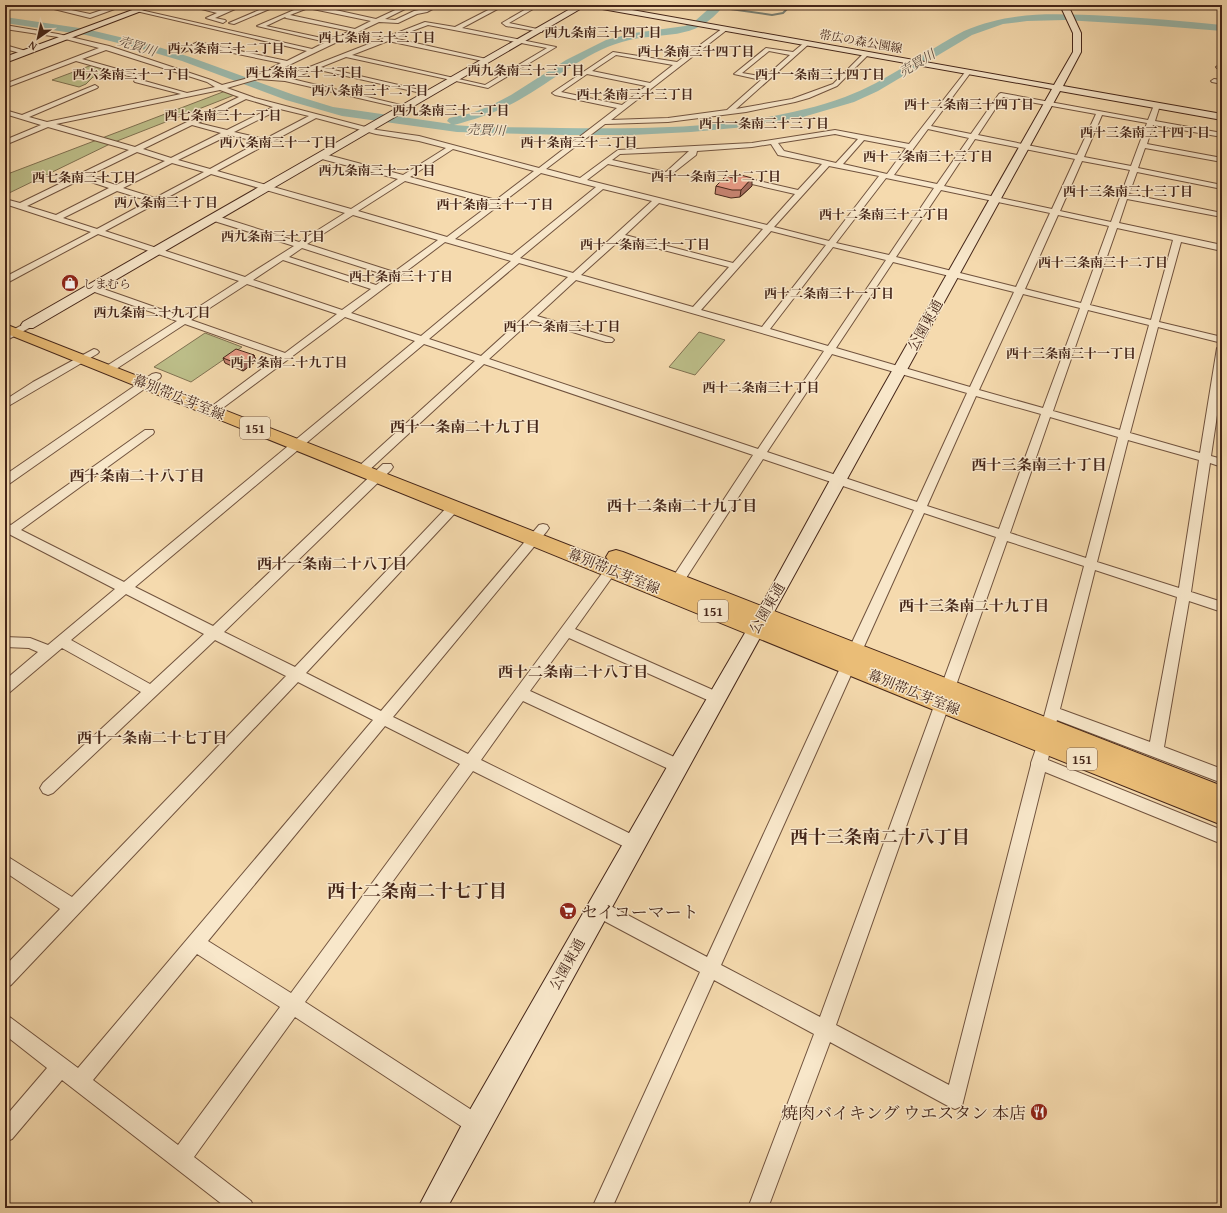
<svg xmlns="http://www.w3.org/2000/svg" width="1227" height="1213" font-family="'Gentium Book Plus','Noto Serif JP',serif">
<rect width="100%" height="100%" fill="#f5daae"/>
<filter id="stains"><feTurbulence type="fractalNoise" baseFrequency=".005" numOctaves="4"/><feColorMatrix values="0 0 0 0 .2 0 0 0 0 .09 0 0 0 0 .02 0 0 0 .5 -.17"/></filter>
<radialGradient id="worn" r=".72"><stop offset=".6" stop-color="#630" stop-opacity="0"/><stop offset="1" stop-color="#630" stop-opacity=".3"/></radialGradient>
<!-- green -->
<g fill="#bdbf8a" stroke="#817252">
<path d="M 92,65 L 111,70 L 93,77 L 86,84 L 79,87 L 52,80 Z"/>
<path d="M 228,90 L 237,94 L 112,143 L 5,195 L 5,175 Z"/>
<path d="M 699,332 L 725,340 L 695,375 L 669,367 Z"/>
<path d="M 205,333 L 242,347 L 191,382 L 154,367 Z"/>
</g>
<g fill="none" stroke-linecap="round" stroke-linejoin="round">
<!-- stream -->
<path stroke="#797f72" stroke-width="2" d="M 716,7 L 772,15 L 783,13 L 791,5"/>
<!-- river -->
<path fill="#9cbaad" fill-rule="evenodd" d="M 713,5 L 724,5 C 695,44 662,30 622,42 C 584,53 553,81 519,100 C 498,112 477,119 454,125 C 489,128 525,127 560,128 C 652,129 757,129 845,97 C 888,81 924,52 964,31 C 1013,10 1057,14 1109,16 C 1147,18 1184,21 1222,25 L 1222,31 L 1148,25 L 1065,20 L 1027,21 L 1003,24 L 972,35 L 878,91 L 854,102 L 803,117 L 745,127 L 691,132 L 632,135 L 566,135 L 457,132 L 342,116 L 286,100 L 182,61 L 142,49 L 86,35 L 5,23 L 5,17 L 86,29 L 149,44 L 190,57 L 294,95 L 333,107 L 451,124 L 447,121 L 449,118 L 472,113 L 492,105 L 511,95 L 566,60 L 606,40 L 634,33 L 685,26 L 695,21 Z"/>
<defs>
<g id="street">
<path d="M 38,5 L 48,5 L 90,14 L 117,5 L 120,7 L 90,18 Z"/>
<path d="M 186,5 C 198,5 210,10 222,10 C 229,10 235,5 244,5 L 215,18 L 225,20 L 226,21 L 223,23 L 206,18 L 217,13 Z"/>
<path d="M 271,5 L 279,5 L 234,24 L 229,23 Z"/>
<path d="M 298,5 L 313,5 L 376,19 L 406,5 L 413,5 L 385,19 L 395,20 L 414,11 L 424,9 L 433,5 L 440,5 L 427,12 L 417,14 L 398,23 L 379,22 L 266,76 L 284,77 L 425,22 L 455,27 L 498,5 L 505,5 L 462,28 L 556,47 L 488,88 L 346,57 L 321,67 L 433,93 L 430,95 L 315,69 L 292,79 L 409,107 L 406,109 L 285,81 L 258,79 L 227,88 L 255,98 L 377,130 L 419,136 L 539,168 L 617,108 L 555,95 L 552,93 L 613,52 L 677,62 L 723,28 L 728,29 L 611,120 L 668,118 L 727,110 L 761,80 L 734,74 L 766,48 L 793,52 L 805,42 L 810,43 L 736,109 L 792,99 L 833,84 L 864,53 L 869,54 L 837,86 L 809,98 L 795,102 L 746,112 L 668,122 L 605,124 L 546,169 L 580,178 L 618,150 L 752,143 L 835,130 L 909,144 L 966,71 L 968,70 L 971,72 L 931,126 L 971,134 L 999,94 L 1001,93 L 1148,120 L 1154,105 L 1157,103 L 1160,105 L 1155,121 L 1222,133 L 1222,137 L 1153,125 L 1147,144 L 1222,158 L 1222,162 L 1145,148 L 1138,168 L 1222,185 L 1222,189 L 1137,172 L 1129,194 L 1222,213 L 1222,217 L 1127,199 L 1119,223 L 1222,245 L 1222,251 L 1181,242 L 1159,322 L 1222,337 L 1222,343 L 1158,327 L 1130,433 L 1200,453 L 1217,348 L 1222,345 L 1222,381 L 1211,456 L 1222,459 L 1222,467 L 1210,463 L 1191,592 L 1222,602 L 1222,612 L 1189,601 L 1164,747 L 1222,769 L 1222,783 L 1057,720 L 1053,732 L 1048,734 L 1043,732 L 1041,728 L 1084,566 L 1007,541 L 836,1025 L 949,1085 L 1031,765 L 1031,763 L 1039,740 L 1044,739 L 1049,740 L 1051,745 L 1048,760 L 1222,830 L 1222,844 L 1045,772 L 962,1106 L 955,1109 L 948,1106 L 830,1042 L 768,1208 L 748,1208 L 814,1034 L 714,980 L 612,1208 L 592,1208 L 700,972 L 593,915 L 591,909 L 593,903 L 599,901 L 605,903 L 707,957 L 841,666 L 843,662 L 848,660 L 853,662 L 855,666 L 721,965 L 820,1017 L 996,537 L 924,513 L 862,651 L 860,655 L 855,656 L 850,655 L 848,651 L 914,510 L 763,459 L 677,592 L 672,594 L 667,592 L 666,589 L 667,586 L 753,455 L 484,364 L 366,473 L 358,473 L 356,470 L 358,467 L 475,361 L 424,344 L 135,587 L 213,626 L 383,464 L 391,464 L 393,467 L 391,470 L 224,632 L 295,667 L 450,504 L 458,504 L 460,507 L 458,510 L 306,673 L 381,711 L 539,525 L 543,524 L 547,525 L 549,528 L 547,531 L 393,717 L 468,754 L 612,560 L 616,558 L 620,560 L 622,563 L 620,566 L 575,629 L 722,694 L 724,698 L 722,702 L 717,704 L 712,702 L 569,638 L 530,691 L 683,761 L 685,766 L 683,771 L 678,773 L 673,771 L 523,701 L 481,760 L 641,839 L 643,844 L 641,849 L 635,852 L 473,771 L 305,1002 L 484,1118 L 487,1125 L 484,1132 L 477,1135 L 470,1132 L 295,1017 L 194,1157 L 251,1201 L 254,1208 L 227,1208 L 62,1080 L 12,1139 L 5,1142 L 5,1117 L 47,1068 L 5,1035 L 5,1015 L 11,1018 L 78,1068 L 373,720 L 298,682 L 11,985 L 5,988 L 5,966 L 60,909 L 5,872 L 5,855 L 72,897 L 286,676 L 215,640 L 53,793 L 48,795 L 43,793 L 40,788 L 43,783 L 141,692 L 62,648 L 10,692 L 5,694 L 5,680 L 38,652 L 29,648 L 5,647 L 5,637 L 30,638 L 48,645 L 115,589 L 5,532 L 5,523 L 11,525 L 145,430 L 153,430 L 154,432 L 153,434 L 21,530 L 124,582 L 415,341 L 345,317 L 216,413 L 208,413 L 207,411 L 208,409 L 278,357 L 185,324 L 113,371 L 105,371 L 104,369 L 105,367 L 177,321 L 89,290 L 87,288 L 89,286 L 95,286 L 183,317 L 239,281 L 98,234 L 5,284 L 5,277 L 91,232 L 5,204 L 5,199 L 20,203 L 129,150 L 48,127 L 5,145 L 5,140 L 41,125 L 5,114 L 5,110 L 22,115 L 95,85 L 98,87 L 97,88 L 29,117 L 47,122 L 181,94 L 135,82 L 134,81 L 136,78 L 76,61 L 5,88 L 5,84 L 99,48 L 58,37 L 5,29 L 5,25 L 58,34 L 109,46 L 211,80 L 222,85 L 256,76 L 281,63 L 199,46 L 179,54 L 176,52 L 177,51 L 198,42 L 287,61 L 307,51 L 136,11 L 136,9 L 312,49 L 326,42 L 257,26 L 301,7 ZM 308,8 L 371,21 L 355,29 L 290,15 ZM 285,17 L 286,18 L 350,31 L 331,40 L 266,26 ZM 428,25 L 547,48 L 485,85 L 352,55 L 388,41 L 488,62 L 491,60 L 393,38 ZM 106,50 L 207,82 L 215,87 L 187,93 L 141,80 L 143,77 L 142,76 L 82,59 ZM 769,51 L 790,55 L 765,77 L 742,73 ZM 616,55 L 673,65 L 650,83 L 592,71 ZM 587,74 L 646,86 L 622,105 L 561,92 ZM 220,90 L 239,97 L 135,147 L 56,124 ZM 1003,97 L 1096,114 L 1077,155 L 978,135 ZM 246,99 L 273,107 L 227,130 L 198,123 ZM 280,109 L 309,116 L 265,139 L 234,132 ZM 1102,115 L 1147,123 L 1131,166 L 1084,157 ZM 316,118 L 376,134 L 419,141 L 446,148 L 403,175 L 324,154 L 318,154 L 318,158 L 398,179 L 351,209 L 217,171 ZM 192,125 L 221,133 L 171,158 L 143,149 ZM 928,129 L 969,138 L 937,184 L 894,175 ZM 835,134 L 858,139 L 836,163 L 784,151 L 778,143 ZM 229,135 L 259,142 L 210,169 L 178,160 ZM 975,139 L 1075,159 L 1052,209 L 944,186 ZM 864,140 L 906,148 L 887,174 L 843,164 ZM 771,144 L 778,155 L 822,164 L 798,190 L 746,178 L 743,178 L 743,182 L 795,194 L 767,225 L 587,180 L 608,164 L 668,177 L 696,155 L 697,151 L 752,147 ZM 453,149 L 534,171 L 496,200 L 410,177 ZM 689,151 L 666,172 L 612,160 L 620,154 ZM 137,152 L 165,161 L 116,185 L 88,176 ZM 1082,161 L 1130,170 L 1111,222 L 1060,211 ZM 172,163 L 204,172 L 155,198 L 123,188 ZM 829,166 L 879,176 L 829,241 L 774,227 ZM 541,173 L 596,187 L 512,255 L 455,239 ZM 211,174 L 345,213 L 299,242 L 217,216 L 211,216 L 211,220 L 294,246 L 245,277 L 105,231 ZM 886,178 L 934,188 L 889,255 L 836,243 ZM 82,179 L 109,188 L 56,215 L 27,206 ZM 405,181 L 491,204 L 447,237 L 358,211 ZM 603,189 L 652,201 L 573,273 L 520,258 ZM 941,190 L 1050,213 L 1016,287 L 896,257 ZM 117,191 L 149,201 L 97,229 L 63,218 ZM 659,203 L 763,229 L 733,263 L 625,235 ZM 353,215 L 438,240 L 394,272 L 307,244 ZM 1058,215 L 1109,226 L 1081,303 L 1025,289 ZM 1117,228 L 1173,240 L 1151,320 L 1090,305 ZM 771,231 L 826,245 L 762,327 L 701,310 ZM 621,239 L 729,267 L 693,307 L 581,275 ZM 445,242 L 511,261 L 421,336 L 351,313 ZM 833,247 L 886,260 L 828,346 L 770,329 ZM 302,248 L 389,276 L 376,285 L 289,257 ZM 283,260 L 371,289 L 342,310 L 253,280 ZM 893,262 L 1014,292 L 970,387 L 836,348 ZM 519,263 L 568,277 L 481,356 L 429,339 ZM 576,280 L 824,351 L 758,449 L 489,359 L 532,320 L 606,342 L 612,342 L 614,340 L 612,338 L 537,316 ZM 247,284 L 337,314 L 285,353 L 191,320 ZM 1023,294 L 1080,308 L 1043,408 L 979,390 ZM 1088,310 L 1149,325 L 1120,430 L 1053,411 ZM 832,354 L 967,393 L 917,502 L 767,452 ZM 976,396 L 1041,414 L 999,529 L 927,506 ZM 1050,417 L 1118,437 L 1086,558 L 1010,533 ZM 1128,440 L 1199,460 L 1179,588 L 1097,562 ZM 1095,570 L 1177,597 L 1150,742 L 1060,709 ZM 126,594 L 204,634 L 150,684 L 71,640 ZM 385,726 L 460,764 L 291,993 L 208,941 ZM 197,954 L 280,1007 L 178,1145 L 93,1080 Z"/>
<path d="M 533,5 L 540,5 L 509,23 L 542,30 L 542,32 L 506,26 L 502,23 Z"/>
<path d="M 5,45 L 26,51 L 27,52 L 24,54 L 5,49 Z"/>
<path d="M 1219,65 L 1222,65 L 1222,69 L 1217,68 L 1216,67 Z"/>
<path d="M 1214,79 L 1222,80 L 1222,84 L 1212,82 L 1211,81 Z"/>
<path d="M 28,322 L 33,325 L 31,327 L 5,341 L 5,334 Z"/>
<path d="M 94,349 L 97,350 L 99,352 L 97,354 L 5,408 L 5,400 L 33,382 Z"/>
<path d="M 156,373 L 160,374 L 161,376 L 160,378 L 9,484 L 5,485 L 5,475 L 152,374 Z"/>
</g>
<g id="secondary">
<path d="M 146,5 L 157,5 L 5,63 L 5,57 Z"/>
<path d="M 577,5 L 587,5 L 33,328 L 23,328 L 21,325 L 23,322 Z"/>
<path d="M 587,5 L 604,5 L 1054,85 L 1073,52 L 1073,33 L 1060,5 L 1068,5 L 1081,33 L 1081,52 L 1063,86 L 1222,114 L 1222,120 L 1060,91 L 447,1208 L 418,1208 L 467,1115 L 671,760 L 767,595 L 830,480 L 1052,89 L 591,7 Z"/>
</g>
<path id="primary" d="M 5,324 L 609,561 L 606,557 L 609,552 L 616,550 L 623,552 L 1222,786 L 1222,825 L 934,710 L 505,535 L 5,333 Z"/>
</defs>
<!-- street casing -->
<use href="#street" stroke="#71533e" stroke-width="2"/>
<!-- secondary casing -->
<use href="#secondary" stroke="#452619" stroke-width="2"/>
<!-- primary casing -->
<use href="#primary" stroke="#452619" stroke-width="2"/>
<!-- street -->
<use href="#street" fill="#f8e7ca" fill-rule="evenodd"/>
<!-- secondary -->
<use href="#secondary" fill="#f8e7ca" fill-rule="evenodd"/>
<!-- primary -->
<use href="#primary" fill="#eabd77" fill-rule="evenodd"/>
</g>
<!-- wall -->
<g fill="#c88573" stroke="#452619">
<path d="M 716,186 L 752,186 L 740,197 L 731,198 L 715,194 Z"/>
<path d="M 254,355 L 256,361 L 243,371 L 225,363 L 223,358 Z"/>
</g>
<!-- shaded-wall -->
<g fill="#a36c5e" stroke="#452619">
<path d="M 752,178 L 752,186 L 740,197 L 741,190 Z"/>
<path d="M 254,355 L 256,361 L 243,371 L 241,365 Z"/>
</g>
<!-- building -->
<g fill="#e99b86" stroke="#452619">
<path d="M 737,174 L 752,178 L 741,190 L 732,190 L 716,186 L 726,176 L 733,178 Z"/>
<path d="M 236,349 L 254,355 L 241,365 L 223,358 Z"/>
</g>
<!-- icons -->
<defs>
<symbol id="shop-disc" viewBox="-11 -11 22 22"><circle r="9.5" fill="#8f2418" stroke="#f8e7ca"/><path d="M-5-2.5h2.3a2.7 3.5 0 0 1 5.4 0H5L5.5 6h-11ZM-1.5-2.5h3a1.5 2.3 0 0 0-3 0Z" fill="#fff"/></symbol>
<symbol id="supermarket-disc" viewBox="-11 -11 22 22"><circle r="9.5" fill="#8f2418" stroke="#f8e7ca"/><path d="M-6-5.5h2.5l.6 2H6L4.5 2H-2.5L-4.4-4H-6ZM-1.5 3.2a1.3 1.3 0 1 0 .1 0ZM3 3.2a1.3 1.3 0 1 0 .1 0Z" fill="#fff"/></symbol>
<symbol id="restaurant-disc" viewBox="-11 -11 22 22"><circle r="9.5" fill="#8f2418" stroke="#f8e7ca"/><path d="M-5-6h1v4h1v-4h1v4h1v-4h1v5L-1.5 .5V6h-2V.5L-5-1ZM5-6V6H3V1.5H1.5Q1.5-4 5-6Z" fill="#fff"/></symbol>
</defs>
<g fill-rule="evenodd">
<use href="#shop-disc" x="60" y="273" width="20" height="20"/>
<use href="#supermarket-disc" x="558" y="901" width="20" height="20"/>
<use href="#restaurant-disc" x="1029" y="1102" width="20" height="20"/>
</g>
<g text-anchor="middle" dominant-baseline="central" stroke-width="3" stroke-linejoin="round" paint-order="stroke">
<!-- far-street labels -->
<g font-size="12" fill="#452619" stroke="#f8e7ca">
<text transform="translate(861 41) rotate(10)">帯広の森公園線</text>
</g>
<!-- far-poi labels -->
<g font-size="12" fill="#452619" stroke="#f8e7ca" text-anchor="start">
<text x="83" y="283">しまむら</text>
</g>
<!-- far-neighbourhood labels -->
<g font-size="13" font-weight="bold" fill="#452619" stroke="#f8e7ca">
<text x="603" y="32">西九条南三十四丁目</text>
<text x="377" y="37">西七条南三十三丁目</text>
<text x="226" y="48">西六条南三十二丁目</text>
<text x="696" y="51">西十条南三十四丁目</text>
<text x="526" y="70">西九条南三十三丁目</text>
<text x="304" y="72">西七条南三十二丁目</text>
<text x="131" y="74">西六条南三十一丁目</text>
<text x="820" y="74">西十一条南三十四丁目</text>
<text x="370" y="90">西八条南三十二丁目</text>
<text x="635" y="94">西十条南三十三丁目</text>
<text x="969" y="104">西十二条南三十四丁目</text>
<text x="451" y="110">西九条南三十二丁目</text>
<text x="223" y="115">西七条南三十一丁目</text>
<text x="764" y="123">西十一条南三十三丁目</text>
<text x="1145" y="132">西十三条南三十四丁目</text>
<text x="278" y="142">西八条南三十一丁目</text>
<text x="579" y="142">西十条南三十二丁目</text>
<text x="928" y="156">西十二条南三十三丁目</text>
<text x="377" y="170">西九条南三十一丁目</text>
<text x="716" y="176">西十一条南三十二丁目</text>
<text x="84" y="177">西七条南三十丁目</text>
<text x="1128" y="191">西十三条南三十三丁目</text>
<text x="166" y="202">西八条南三十丁目</text>
<text x="495" y="204">西十条南三十一丁目</text>
<text x="884" y="214">西十二条南三十二丁目</text>
<text x="273" y="236">西九条南三十丁目</text>
<text x="645" y="244">西十一条南三十一丁目</text>
<text x="1103" y="262">西十三条南三十二丁目</text>
<text x="401" y="276">西十条南三十丁目</text>
<text x="829" y="293">西十二条南三十一丁目</text>
<text x="152" y="312">西九条南二十九丁目</text>
<text x="562" y="326">西十一条南三十丁目</text>
<text x="1071" y="353">西十三条南三十一丁目</text>
<text x="289" y="362">西十条南二十九丁目</text>
<text x="761" y="387">西十二条南三十丁目</text>
</g>
<!-- far-water labels -->
<g font-size="13" font-style="italic" fill="#5b4b3e" stroke="#f8e7ca">
<text transform="translate(137 46) rotate(17)">売買川</text>
<text transform="translate(917 63) rotate(-31)">売買川</text>
<text transform="translate(486 130) rotate(2)">売買川</text>
</g>
<!-- shield labels -->
<g fill="#f8e7ca" stroke="#7b604e" stroke-width="1">
<rect x="240" y="417" width="30" height="22" rx="3"/>
<rect x="698" y="600" width="30" height="22" rx="3"/>
<rect x="1067" y="748" width="30" height="22" rx="3"/>
</g>
<g font-size="13" font-weight="bold" fill="#452619">
<text x="255" y="428">151</text>
<text x="713" y="611">151</text>
<text x="1082" y="759">151</text>
</g>
<!-- street labels -->
<g font-size="14" fill="#452619" stroke="#f8e7ca">
<text transform="translate(925 325) rotate(-61)">公園東通</text>
<text transform="translate(179 397) rotate(22)">幕別帯広芽室線</text>
<text transform="translate(614 571) rotate(22)">幕別帯広芽室線</text>
<text transform="translate(767 608) rotate(-60)">公園東通</text>
<text transform="translate(914 692) rotate(22)">幕別帯広芽室線</text>
<text transform="translate(567 964) rotate(-61)">公園東通</text>
</g>
<!-- neighbourhood labels -->
<g font-size="15" font-weight="bold" fill="#452619" stroke="#f8e7ca">
<text x="465" y="426">西十一条南二十九丁目</text>
<text x="1039" y="464">西十三条南三十丁目</text>
<text x="137" y="475">西十条南二十八丁目</text>
<text x="682" y="505">西十二条南二十九丁目</text>
<text x="332" y="563">西十一条南二十八丁目</text>
<text x="974" y="605">西十三条南二十九丁目</text>
<text x="573" y="671">西十二条南二十八丁目</text>
<text x="152" y="737">西十一条南二十七丁目</text>
</g>
<!-- near-poi labels -->
<g font-size="17" fill="#452619" stroke="#f8e7ca" text-anchor="start">
<text x="581" y="911">セイコーマート</text>
<text x="1026" y="1112" text-anchor="end">焼肉バイキング ウエスタン 本店</text>
</g>
<!-- near-neighbourhood labels -->
<g font-size="18" font-weight="bold" fill="#452619" stroke="#f8e7ca">
<text x="880" y="836">西十三条南二十八丁目</text>
<text x="417" y="890">西十二条南二十七丁目</text>
</g>
</g>
<!-- margin -->
<rect width="1227" height="1213" fill="none" stroke="#f5daae" stroke-width="20"/>
<rect x="6" y="6" width="1215" height="1201" fill="none" stroke="#452619" stroke-width="2"/>
<rect x="10" y="10" width="1207" height="1193" fill="none" stroke="#452619"/>
<!-- north arrow -->
<g transform="translate(38 38) rotate(214)" stroke="#f8e7ca" stroke-width="3" paint-order="stroke">
<path d="M0-3L7 15L0 10L-7 15Z" fill="#452619"/>
<text y="-6" font-size="11" font-weight="bold" text-anchor="middle" fill="#452619">N</text>
</g>
<rect width="100%" height="100%" filter="url(#stains)"/>
<rect width="100%" height="100%" fill="url(#worn)"/>
</svg>
